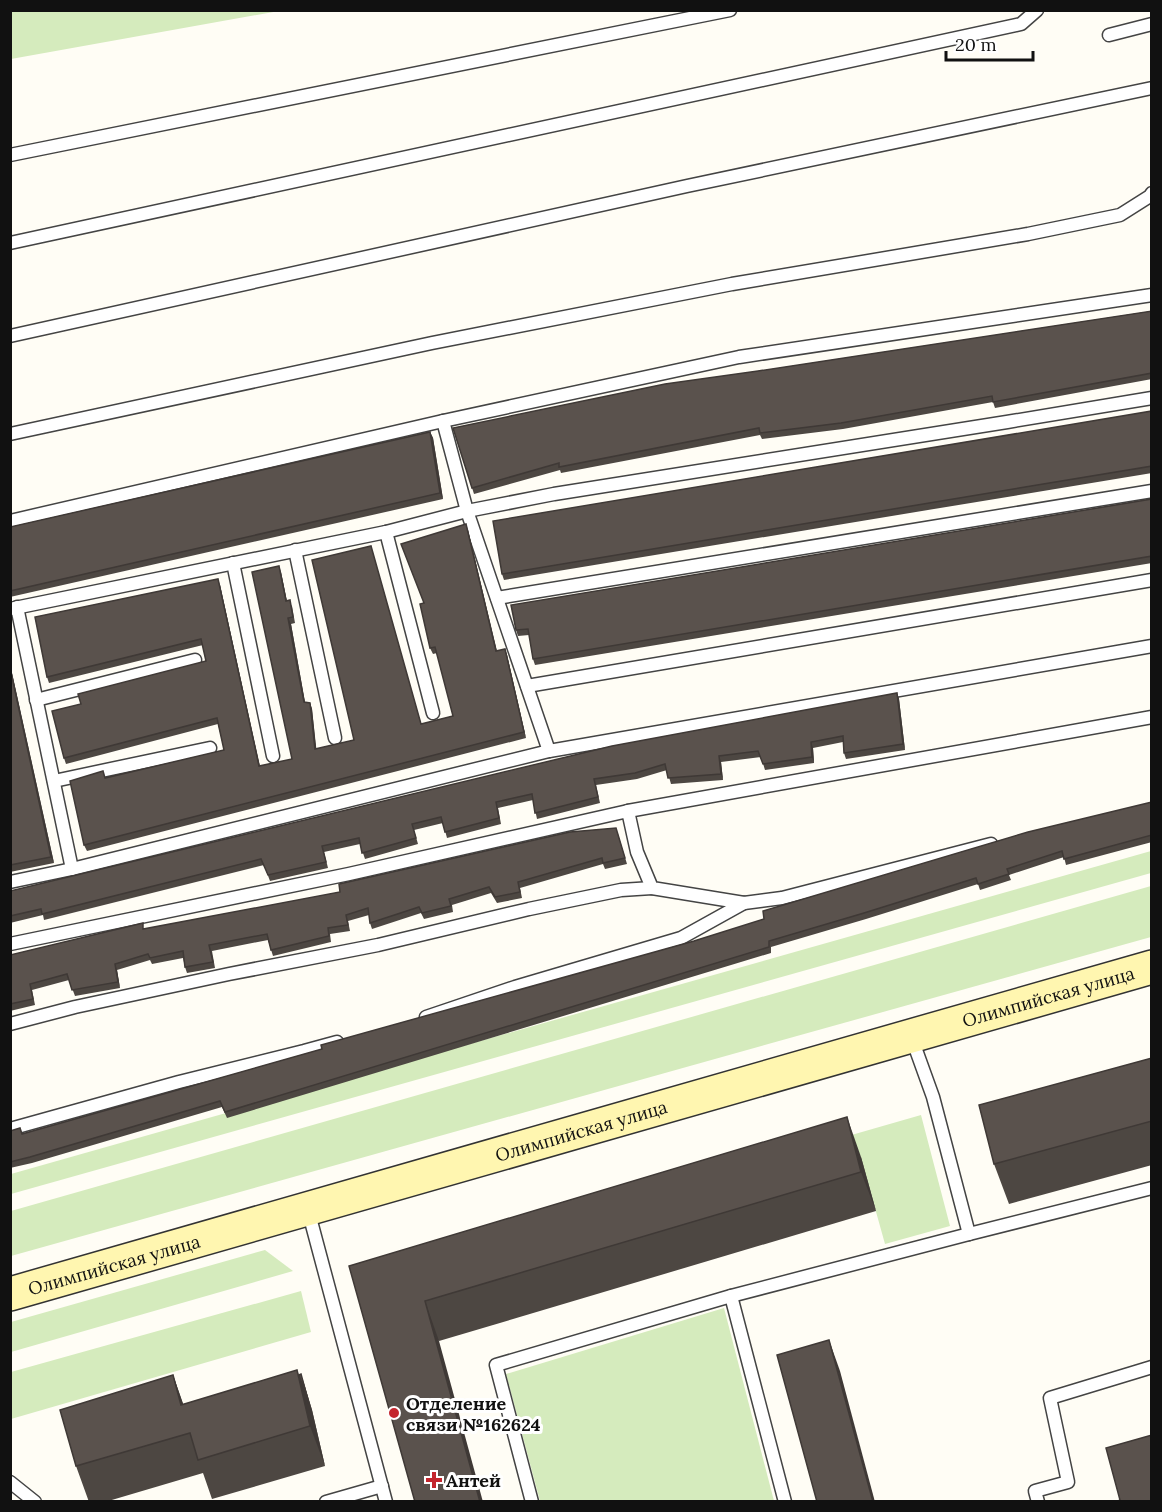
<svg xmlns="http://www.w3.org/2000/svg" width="1162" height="1512" font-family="Lora,serif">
<rect width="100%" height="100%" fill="#fffdf5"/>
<!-- green -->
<g fill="#d5ebbd">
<path d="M 11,10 L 279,10 L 279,11 L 11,59 Z"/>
<path d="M 1151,851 L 1151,873 L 11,1194 L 11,1174 Z"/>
<path d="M 1151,886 L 1151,937 L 11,1256 L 11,1211 Z"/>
<path d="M 921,1115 L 950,1226 L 885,1244 L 861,1158 L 356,1278 Z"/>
<path d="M 265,1250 L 293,1271 L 11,1352 L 11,1322 Z"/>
<path d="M 301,1291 L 311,1332 L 11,1419 L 11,1372 Z"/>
<path d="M 724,1308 L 774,1501 L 540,1501 L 506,1374 Z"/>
</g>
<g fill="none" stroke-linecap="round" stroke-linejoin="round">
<defs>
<g id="lane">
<path d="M 1109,35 L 1152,24"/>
<path d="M 10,155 L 730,10"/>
<path d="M 10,243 L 1021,24 L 1037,10"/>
<path d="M 10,336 L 687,186 L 1152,88"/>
<path d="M 1152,398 L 1007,422 L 554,494 L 467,511 L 549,751 L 1152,646"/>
<path d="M 10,434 L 432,343 L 732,284 L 1028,234 L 1120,215 L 1150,196 L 1152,193"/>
<path d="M 10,521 L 443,421 L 739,357 L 1152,295"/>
<path d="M 386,532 L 433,713"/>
<path d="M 295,550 L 335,738"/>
<path d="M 233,563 L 273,756"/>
<path d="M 497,598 L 1152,491"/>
<path d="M 17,607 L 72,869"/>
<path d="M 10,609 L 386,532 L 467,511 L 443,421"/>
<path d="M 527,686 L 1152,580"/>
<path d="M 36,700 L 195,660"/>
<path d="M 54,781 L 210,748"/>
<path d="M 628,811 L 1152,717"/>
<path d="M 10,882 L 72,869 L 549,751"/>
<path d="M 10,944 L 349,874 L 628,811 L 637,852 L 652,888 L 744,903 L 782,898 L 991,844"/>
<path d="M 426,1017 L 515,987 L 681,938 L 744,903"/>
<path d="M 10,1024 L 75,1007 L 229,974 L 378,945 L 529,909 L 621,890 L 652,888"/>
<path d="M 911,1036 L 933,1097 L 969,1234"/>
<path d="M 10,1129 L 179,1082 L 304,1051 L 337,1042"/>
<path d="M 308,1210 L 386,1502"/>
<path d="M 731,1296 L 785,1502"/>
<path d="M 10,1482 L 35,1502"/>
<path d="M 326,1502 L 382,1486"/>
<path d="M 532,1502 L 496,1365 L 731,1296 L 969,1234 L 1152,1188"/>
<path d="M 1038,1502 L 1035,1491 L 1068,1482 L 1050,1398 L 1152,1367"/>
</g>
<g id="secondary">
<path id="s1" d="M 10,1294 C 391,1187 771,1074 1152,967"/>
</g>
</defs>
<!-- lane casing -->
<use href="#lane" stroke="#444" stroke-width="15"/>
<!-- secondary casing -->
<use href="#secondary" stroke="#333" stroke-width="36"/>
<!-- lane -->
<use href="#lane" stroke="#fff" stroke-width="12"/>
<!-- secondary -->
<use href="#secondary" stroke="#fff6b0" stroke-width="33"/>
</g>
<!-- wall -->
<g fill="#4d4742">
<path d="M 1152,311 L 1152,379 L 995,408 L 993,402 L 843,429 L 762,439 L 760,435 L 561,473 L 560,470 L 474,494 L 453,428 L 758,371 Z"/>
<path d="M 1152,411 L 1152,473 L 504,580 L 502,574 Z"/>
<path d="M 430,432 L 433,438 L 443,499 L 10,597 L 10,527 Z"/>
<path d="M 1152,499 L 1152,563 L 535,665 L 533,659 L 529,635 L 518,636 L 516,630 Z"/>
<path d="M 468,530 L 497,651 L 505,649 L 507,655 L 526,738 L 87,851 L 84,845 L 105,778 L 224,750 L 218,724 L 66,764 L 64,758 L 81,704 L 206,661 L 203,645 L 49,683 L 47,677 L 220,585 L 260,766 L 292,759 L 281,572 L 287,601 L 292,606 L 295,623 L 291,624 L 305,702 L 310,703 L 312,709 L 316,749 L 354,740 L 371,546 L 421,724 L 453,716 L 437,653 L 433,654 L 430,648 L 424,603 Z"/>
<path d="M 10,664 L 54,863 L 10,872 Z"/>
<path d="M 897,693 L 899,699 L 905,750 L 846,759 L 844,753 L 843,742 L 813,748 L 814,763 L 765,770 L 761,757 L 721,762 L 723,780 L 671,784 L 667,770 L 637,779 L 596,785 L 600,803 L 537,819 L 533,800 L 498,808 L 501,824 L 447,838 L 443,823 L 414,830 L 418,844 L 365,859 L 360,844 L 324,852 L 328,868 L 270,881 L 264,865 L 44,920 L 43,915 L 10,923 L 10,891 Z"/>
<path d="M 1152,802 L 1152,842 L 1066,865 L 1064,857 L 1009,875 L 1011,880 L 980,890 L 978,884 L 866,919 L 771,947 L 771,953 L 227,1118 L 222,1107 L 32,1163 L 10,1168 L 10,1131 L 20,1128 L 22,1134 L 322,1049 L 694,941 Z"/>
<path d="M 618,834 L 627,864 L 605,869 L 603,864 L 520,888 L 522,898 L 497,903 L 491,893 L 452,905 L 453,912 L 424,919 L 421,913 L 372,929 L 370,923 L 369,915 L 348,921 L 350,931 L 330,934 L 331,942 L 273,956 L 268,940 L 212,951 L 215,968 L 187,973 L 185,967 L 183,958 L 152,964 L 150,960 L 117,970 L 120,988 L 75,996 L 69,980 L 32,990 L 35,1005 L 10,1011 L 10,955 L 340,892 Z"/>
<path d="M 1152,1058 L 1152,1165 L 1009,1204 L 994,1164 Z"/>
<path d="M 861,1157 L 876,1211 L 439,1341 L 349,1266 Z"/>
<path d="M 173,1375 L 183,1404 L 303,1380 L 312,1410 L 325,1466 L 212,1499 L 203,1473 L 105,1502 L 89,1502 L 76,1466 Z"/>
</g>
<!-- shaded-wall -->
<g fill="#3f3936">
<path d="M 430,432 L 433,438 L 443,499 L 440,493 Z"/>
<path d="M 466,524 L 468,530 L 498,657 L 496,651 Z"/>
<path d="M 279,566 L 281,572 L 288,607 L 286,601 Z"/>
<path d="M 218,579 L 220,585 L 261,772 L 259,766 Z"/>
<path d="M 288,618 L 291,624 L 306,708 L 304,702 Z"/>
<path d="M 505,649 L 507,655 L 526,738 L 524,732 Z"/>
<path d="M 10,664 L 54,863 L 51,857 L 10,668 Z"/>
<path d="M 897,693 L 899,699 L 905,750 L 903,744 Z"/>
<path d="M 310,703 L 312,709 L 317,755 L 315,749 Z"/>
<path d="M 811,742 L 813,748 L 814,763 L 812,757 Z"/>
<path d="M 719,756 L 721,762 L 723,780 L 721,774 Z"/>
<path d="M 115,964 L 117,970 L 120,988 L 118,982 Z"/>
<path d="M 847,1117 L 861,1157 L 876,1211 L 861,1172 Z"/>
<path d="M 425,1301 L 439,1341 L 483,1502 L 480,1502 Z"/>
<path d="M 829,1340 L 840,1371 L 875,1502 L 873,1502 Z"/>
<path d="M 297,1370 L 309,1404 L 303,1380 L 312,1410 L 325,1466 L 310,1426 Z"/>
<path d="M 173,1375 L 187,1415 L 181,1405 Z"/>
</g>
<!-- building -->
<g fill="#5a524d" stroke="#3f3936" stroke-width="1.5">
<path d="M 1152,311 L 1152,373 L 993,402 L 992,396 L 841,423 L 760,433 L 759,428 L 559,467 L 559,463 L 472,488 L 453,428 L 665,384 L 758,371 Z"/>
<path d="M 1152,411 L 1152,466 L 502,574 L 493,521 Z"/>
<path d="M 430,432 L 440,493 L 10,591 L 10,527 Z"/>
<path d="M 1152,499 L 1152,556 L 533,659 L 528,629 L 516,630 L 511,605 Z"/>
<path d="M 466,524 L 496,651 L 505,649 L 524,732 L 84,845 L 70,781 L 103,771 L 105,778 L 224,750 L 217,718 L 64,758 L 52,711 L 81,704 L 78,694 L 206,661 L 201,639 L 47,677 L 35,617 L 218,579 L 259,766 L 292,759 L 252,572 L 279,566 L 286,601 L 290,600 L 293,617 L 288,618 L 304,702 L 310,703 L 315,749 L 354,740 L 312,560 L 371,546 L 421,724 L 453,716 L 435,647 L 430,648 L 420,604 L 424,603 L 401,544 Z"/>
<path d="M 10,668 L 51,857 L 10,865 Z"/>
<path d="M 897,693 L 903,744 L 844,753 L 843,736 L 811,742 L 812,757 L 763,764 L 758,751 L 719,756 L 721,774 L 668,778 L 665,764 L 635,773 L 594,779 L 598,797 L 535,813 L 532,794 L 496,802 L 499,818 L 445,832 L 441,817 L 412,824 L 416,838 L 362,853 L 359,838 L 322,846 L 326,862 L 268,875 L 261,859 L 42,914 L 41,909 L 10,916 L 10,891 L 612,746 Z"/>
<path d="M 1152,802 L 1152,835 L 1064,859 L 1062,851 L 1007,869 L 1009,874 L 978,884 L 976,878 L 864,913 L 769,941 L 769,947 L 225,1112 L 220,1101 L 30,1157 L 10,1162 L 10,1131 L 20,1128 L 22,1134 L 322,1049 L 321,1045 L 694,941 L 764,919 L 763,911 L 1028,832 Z"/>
<path d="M 616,828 L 625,858 L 603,863 L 602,858 L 518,882 L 520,892 L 495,897 L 489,887 L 449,899 L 451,906 L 422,913 L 419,907 L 370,923 L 368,908 L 346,915 L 348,925 L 328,928 L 329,936 L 271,950 L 267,934 L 209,945 L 213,962 L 185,967 L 183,951 L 150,958 L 148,954 L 115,964 L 118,982 L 72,990 L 67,974 L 30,984 L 33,999 L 10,1004 L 10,955 L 143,923 L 143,929 L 340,892 L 339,884 L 570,832 Z"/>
<path d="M 1152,1058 L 1152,1121 L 994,1164 L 979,1105 Z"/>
<path d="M 847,1117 L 861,1172 L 425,1301 L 480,1502 L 415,1502 L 349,1266 Z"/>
<path d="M 829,1340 L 873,1502 L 817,1502 L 777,1355 Z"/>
<path d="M 297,1370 L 310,1426 L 198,1460 L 190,1433 L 76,1466 L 60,1410 L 173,1375 L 181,1405 Z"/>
<path d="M 301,1374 L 309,1404 L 299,1375 Z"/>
<path d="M 1152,1435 L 1152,1502 L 1116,1502 L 1120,1500 L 1106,1448 Z"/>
</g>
<!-- markers -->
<g fill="#c4262e" stroke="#fff" stroke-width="2">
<circle cx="394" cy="1413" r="6"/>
<path d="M431 1471h6v6h6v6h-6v6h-6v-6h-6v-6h6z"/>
</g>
<g text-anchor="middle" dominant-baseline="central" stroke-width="6" stroke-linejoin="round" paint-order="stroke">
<!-- street labels -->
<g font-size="18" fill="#111" stroke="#fff">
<text stroke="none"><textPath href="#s1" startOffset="1080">Олимпийская улица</textPath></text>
<text stroke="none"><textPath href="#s1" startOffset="594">Олимпийская улица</textPath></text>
<text stroke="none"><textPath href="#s1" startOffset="108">Олимпийская улица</textPath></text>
</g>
<!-- poi labels -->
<g font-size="18" font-weight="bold" fill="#111" stroke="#fff" text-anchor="start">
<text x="406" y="1403">Отделение<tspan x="406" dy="21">связи №162624</tspan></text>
<text x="446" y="1480">Антей</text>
</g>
</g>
<!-- border -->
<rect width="1162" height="1512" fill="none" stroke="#111111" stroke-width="24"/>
<!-- scale -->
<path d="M946 51v9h87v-9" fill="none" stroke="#111111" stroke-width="3"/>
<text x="955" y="51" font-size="18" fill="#111111" stroke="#ffffff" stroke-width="4.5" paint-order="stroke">20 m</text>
</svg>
